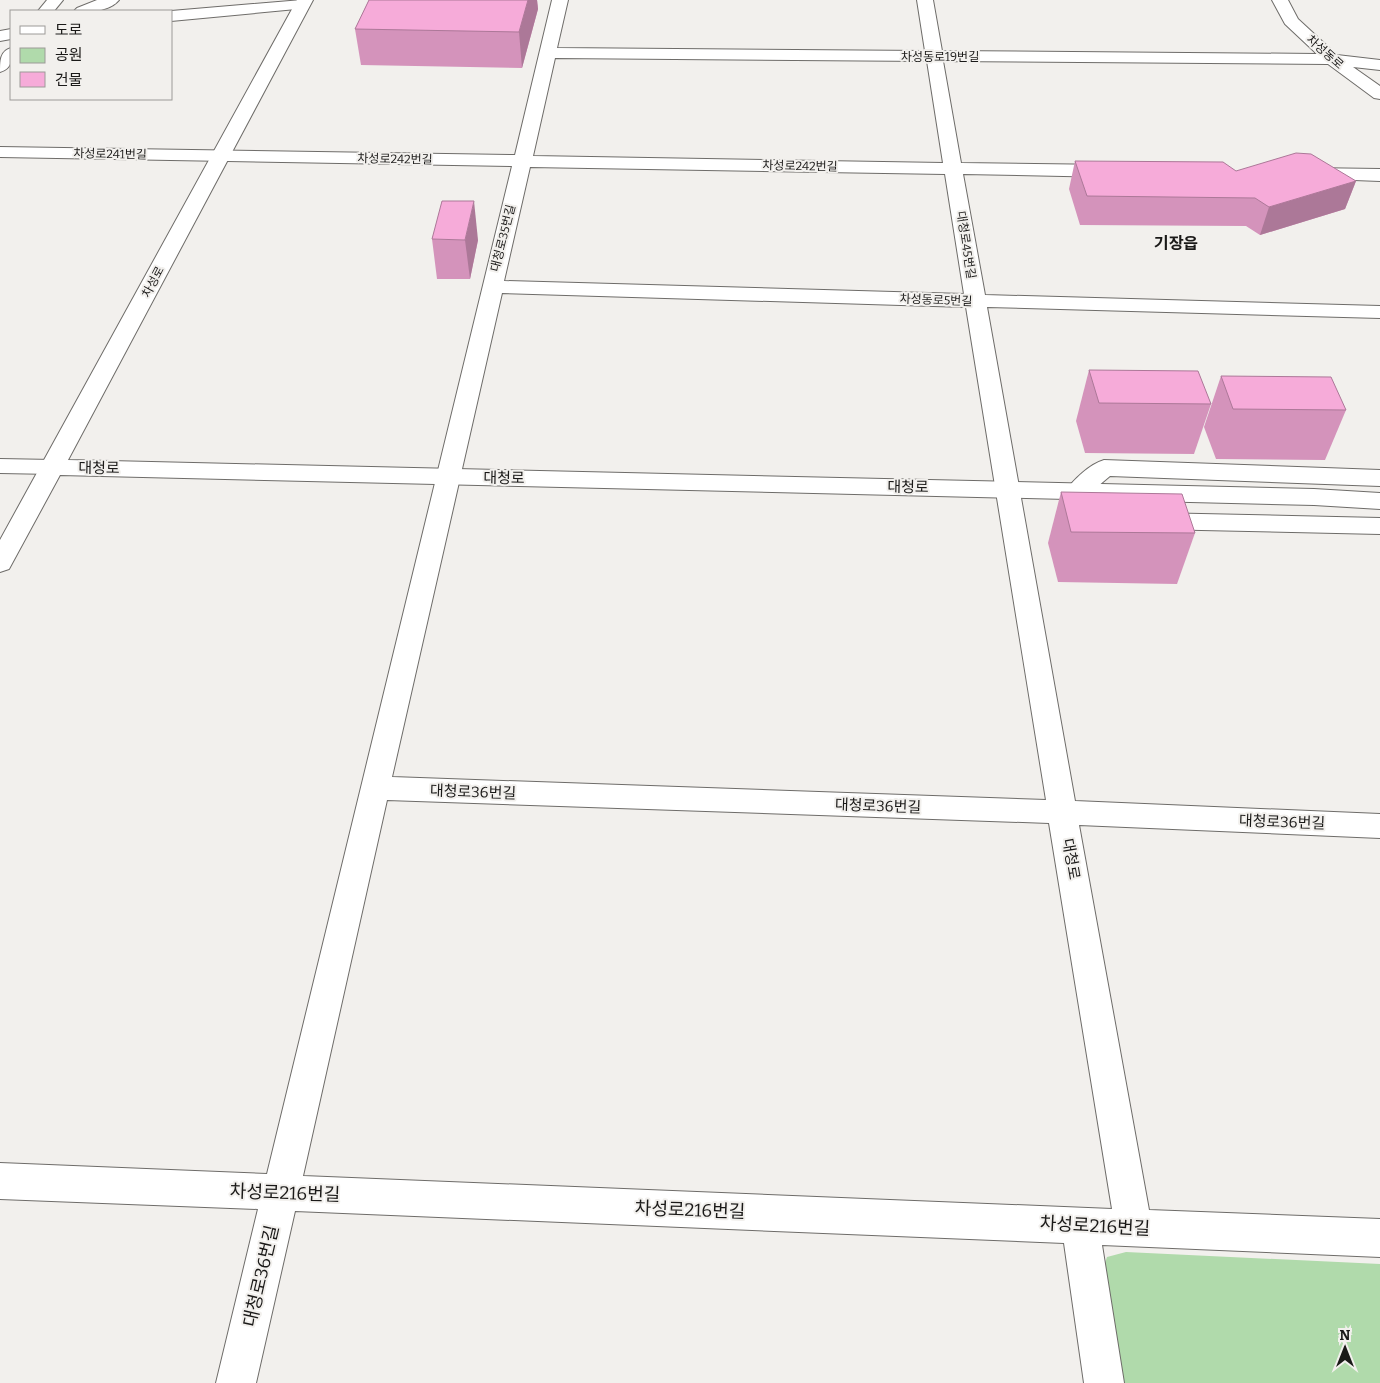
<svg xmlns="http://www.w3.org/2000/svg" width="1380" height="1383" font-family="Bitter,'Noto Sans KR',serif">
<rect width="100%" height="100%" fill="#f2f0ed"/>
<!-- green -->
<path fill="#b0daab" d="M 1126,1252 L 1380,1264 L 1380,1383 L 1112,1383 L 1099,1280 L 1107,1257 Z"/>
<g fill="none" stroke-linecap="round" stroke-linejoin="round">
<defs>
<g id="minor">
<path d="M 47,0 L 63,0 L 54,11 L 38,11 Z"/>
<path d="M 97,0 L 119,0 C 109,12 88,12 74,11 L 77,8 Z"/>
<path d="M 302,0 L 307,2 L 310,5 L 307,8 L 171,21 L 171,11 Z"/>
<path d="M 552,0 L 568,0 L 557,48 L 925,51 L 917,0 L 933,0 L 942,51 L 1317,54 L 1285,24 L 1272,0 L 1288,0 L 1298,19 L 1337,55 L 1380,60 L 1380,70 L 1353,67 L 1380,86 L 1380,99 L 1374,98 L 1328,64 L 943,61 L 961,163 L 1111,165 L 1117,167 L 1120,171 L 1117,175 L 1111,177 L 963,174 L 985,295 L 1380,306 L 1380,318 L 987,307 L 1075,801 L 1380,814 L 1380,838 L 1079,825 L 1149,1210 L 1380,1219 L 1380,1257 L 1102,1245 L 1124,1383 L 1084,1383 L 1064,1243 L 295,1211 L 256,1383 L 216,1383 L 258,1209 L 0,1199 L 0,1163 L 267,1174 L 512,166 L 0,157 L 0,147 L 515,155 ZM 555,58 L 927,61 L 943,163 L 533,156 ZM 530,167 L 945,174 L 964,294 L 504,281 ZM 502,293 L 966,307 L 1046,800 L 392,777 ZM 387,800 L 1049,823 L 1112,1209 L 303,1176 Z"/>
<path d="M 11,29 L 11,39 L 0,41 L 0,31 Z"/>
<path d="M 11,48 C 12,59 12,69 0,72 C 0,61 0,51 11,48 Z"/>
<path d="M 1309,168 L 1380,169 L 1380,181 L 1302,178 L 1300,174 L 1302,170 Z"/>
<path d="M 0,459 L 53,460 L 61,462 L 65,467 L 61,472 L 53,474 L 0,473 Z"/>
<path d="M 1104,460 L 1380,470 L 1380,486 L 1110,476 L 1091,492 L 1106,510 L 1103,516 C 1085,520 1074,506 1065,492 C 1073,480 1090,464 1104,460 Z"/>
<path d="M 1154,513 L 1380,518 L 1380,534 L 1154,529 L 1145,527 L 1142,521 L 1145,515 Z"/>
</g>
<path id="major" d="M 297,0 L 313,0 L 68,460 L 1314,489 L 1380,493 L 1380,509 L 1314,505 L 60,475 L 9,569 L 0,572 L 0,540 Z"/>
</defs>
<!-- minor casing -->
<use href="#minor" stroke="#6e6c69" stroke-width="2"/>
<!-- major casing -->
<use href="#major" stroke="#6e6c69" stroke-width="2"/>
<!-- minor -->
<use href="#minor" fill="#fff" fill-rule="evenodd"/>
<!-- major -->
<use href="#major" fill="#fff" fill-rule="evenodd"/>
</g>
<!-- wall -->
<g fill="#d493bb">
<path d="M 369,0 L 537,0 L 538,9 L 522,68 L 361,65 L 355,29 Z"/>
<path d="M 1075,161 L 1236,171 L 1356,181 L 1345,209 L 1260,235 L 1246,226 L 1080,225 L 1069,189 Z"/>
<path d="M 432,239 L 478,240 L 470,279 L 437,279 Z"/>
<path d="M 1089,370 L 1211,404 L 1194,454 L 1085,453 L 1076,421 Z"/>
<path d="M 1221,376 L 1346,410 L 1325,460 L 1216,459 L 1204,427 Z"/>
<path d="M 1061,492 L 1195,533 L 1177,584 L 1058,582 L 1048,543 Z"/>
</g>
<!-- shaded-wall -->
<g fill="#ac7898">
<path d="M 528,0 L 537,0 L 538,9 L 522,68 L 519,32 Z"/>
<path d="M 1356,181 L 1345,209 L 1260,235 L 1269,207 Z"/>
<path d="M 474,201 L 478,240 L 470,279 L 465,240 Z"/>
</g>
<!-- building -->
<g fill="#f6abd9" stroke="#ac7898">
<path d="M 369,0 L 528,0 L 519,32 L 355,29 Z"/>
<path d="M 1296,153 L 1311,154 L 1356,181 L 1269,207 L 1255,198 L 1087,196 L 1075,161 L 1223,162 L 1236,171 Z"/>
<path d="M 442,201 L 474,201 L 465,240 L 432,239 Z"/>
<path d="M 1089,370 L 1198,371 L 1211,404 L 1099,403 Z"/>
<path d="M 1221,376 L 1331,377 L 1346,410 L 1233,409 Z"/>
<path d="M 1061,492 L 1182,494 L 1195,533 L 1071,532 Z"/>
</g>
<g text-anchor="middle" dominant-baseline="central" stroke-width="4" stroke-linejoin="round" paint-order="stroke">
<!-- far-street labels -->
<g font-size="12" fill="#1a1918" stroke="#f2f0ed">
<text transform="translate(1325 52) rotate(41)">차성동로</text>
<text x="940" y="57">차성동로19번길</text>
<text transform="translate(110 154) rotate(1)">차성로241번길</text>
<text transform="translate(395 159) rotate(1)">차성로242번길</text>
<text transform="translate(800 166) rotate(1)">차성로242번길</text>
<text transform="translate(503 238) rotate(-76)">대청로35번길</text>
<text transform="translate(966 245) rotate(81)">대청로45번길</text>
<text transform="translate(153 282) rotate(-62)">차성로</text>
<text transform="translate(936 300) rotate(2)">차성동로5번길</text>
</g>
<!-- street labels -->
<g font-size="15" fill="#1a1918" stroke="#f2f0ed">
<text transform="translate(99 468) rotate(1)">대청로</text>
<text transform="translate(504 478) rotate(1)">대청로</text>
<text transform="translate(908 487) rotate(1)">대청로</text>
<text transform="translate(473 792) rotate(2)">대청로36번길</text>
<text transform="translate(878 806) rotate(2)">대청로36번길</text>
<text transform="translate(1282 822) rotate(2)">대청로36번길</text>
<text transform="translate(1071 859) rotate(80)">대청로</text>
</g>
<!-- far-district labels -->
<g font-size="16" font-weight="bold" fill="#1a1918" stroke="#f2f0ed">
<text x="1176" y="243">기장읍</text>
</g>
<!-- near-street labels -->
<g font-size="18" fill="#1a1918" stroke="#f2f0ed">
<text transform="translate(285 1193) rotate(2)">차성로216번길</text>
<text transform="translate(690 1210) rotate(2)">차성로216번길</text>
<text transform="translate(1095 1226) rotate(3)">차성로216번길</text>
<text transform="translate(261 1276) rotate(-77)">대청로36번길</text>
</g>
</g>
<!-- legend -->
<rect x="10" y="10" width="162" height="90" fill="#f2f0ed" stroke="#9c9a98"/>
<rect x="20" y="26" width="25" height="8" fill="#ffffff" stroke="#9c9a98"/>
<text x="55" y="35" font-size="15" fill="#1a1918">도로</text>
<rect x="20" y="48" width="25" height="15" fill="#b0daab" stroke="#9c9a98"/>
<text x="55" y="60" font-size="15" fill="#1a1918">공원</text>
<rect x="20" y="72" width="25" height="15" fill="#f6abd9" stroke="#9c9a98"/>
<text x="55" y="85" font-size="15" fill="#1a1918">건물</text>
<!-- north arrow -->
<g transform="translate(1345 1348)" stroke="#f2f0ed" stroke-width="4" paint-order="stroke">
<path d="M0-4L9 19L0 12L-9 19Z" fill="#1a1918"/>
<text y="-8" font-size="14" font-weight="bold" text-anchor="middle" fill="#1a1918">N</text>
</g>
</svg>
